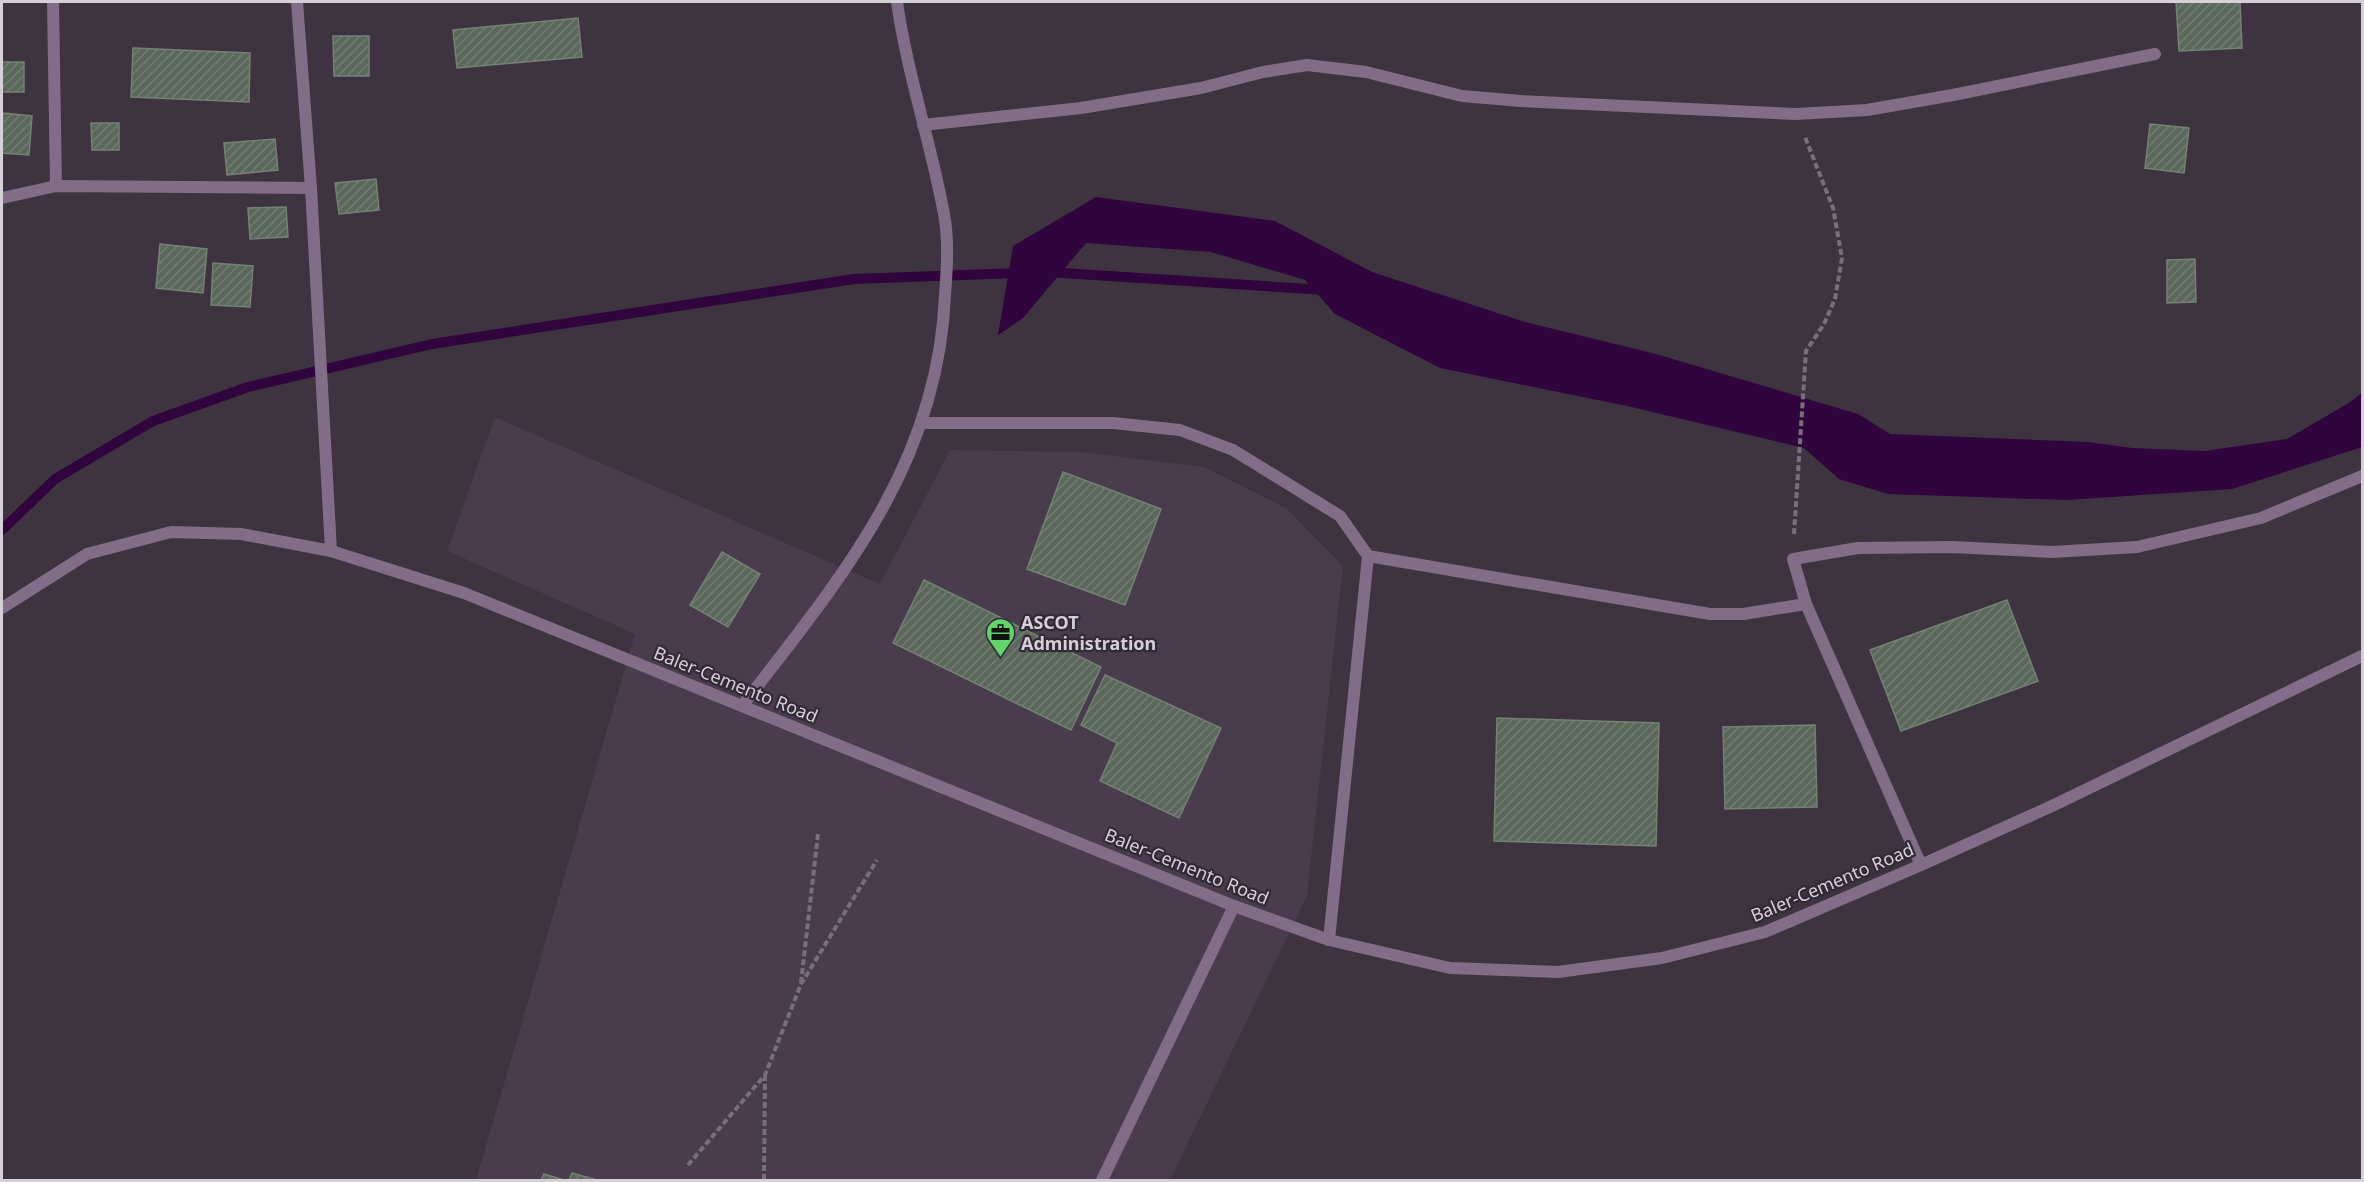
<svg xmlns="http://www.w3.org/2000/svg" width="2364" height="1182" font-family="'Noto Sans',sans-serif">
<defs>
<pattern id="building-hatch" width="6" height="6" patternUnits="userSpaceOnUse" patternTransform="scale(1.5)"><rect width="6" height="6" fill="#5b675b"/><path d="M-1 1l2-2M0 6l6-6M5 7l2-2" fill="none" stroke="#727c72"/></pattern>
</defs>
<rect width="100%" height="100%" fill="#3d3440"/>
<!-- built -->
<path fill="#483c4d" d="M 495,417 L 880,584 L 950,450 L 1081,452 L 1204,467 L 1286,508 L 1343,566 L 1307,896 L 1170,1180 L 476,1180 L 635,634 L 447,551 Z"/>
<!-- water -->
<path fill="#30043d" d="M 1096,197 L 1275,221 L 1372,272 L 1525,322 L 1656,354 L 1858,414 L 1890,434 L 2088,442 L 2132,448 L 2204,451 L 2287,439 L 2347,404 L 2362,393 L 2362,447 L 2232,489 L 2066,500 L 1888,494 L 1839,479 L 1804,448 L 1627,406 L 1440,368 L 1335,314 L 1305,280 L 1211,252 L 1086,243 L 1023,318 L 998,335 L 1013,246 Z"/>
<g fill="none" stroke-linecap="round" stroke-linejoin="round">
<!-- stream -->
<g stroke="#30043d" stroke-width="10">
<path d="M 1047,272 L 1325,290"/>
<path d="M 2,530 L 55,479 L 153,421 L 248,387 L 432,344 L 854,279 L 1020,273"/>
</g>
</g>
<!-- building -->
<g fill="url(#building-hatch)" stroke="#748174" stroke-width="1.5">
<path d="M 2176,2 L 2240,2 L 2242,48 L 2179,51 Z"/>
<path d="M 578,18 L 582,57 L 457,68 L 453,30 Z"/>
<path d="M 333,36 L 369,36 L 369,76 L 334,76 Z"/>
<path d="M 133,48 L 250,53 L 249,102 L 131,97 Z"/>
<rect x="2" y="62" width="22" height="30"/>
<path d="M 3,113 L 32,116 L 29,155 L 2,153 Z"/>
<path d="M 91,123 L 119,123 L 119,150 L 92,150 Z"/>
<path d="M 2150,124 L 2189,128 L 2184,173 L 2145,168 Z"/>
<path d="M 275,139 L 278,170 L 227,175 L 224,143 Z"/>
<path d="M 376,179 L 379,210 L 339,214 L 335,183 Z"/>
<path d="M 286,207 L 288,237 L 250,239 L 248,208 Z"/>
<path d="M 160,244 L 207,249 L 203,293 L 156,288 Z"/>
<path d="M 2195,259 L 2196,302 L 2167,303 L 2167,260 Z"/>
<path d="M 213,263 L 253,266 L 250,307 L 211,305 Z"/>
<path d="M 1063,472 L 1161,509 L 1125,605 L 1027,569 Z"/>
<path d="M 722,552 L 760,574 L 728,627 L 690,605 Z"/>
<path d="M 924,580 L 1101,667 L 1071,730 L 893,643 Z"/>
<path d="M 2007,600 L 2038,681 L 1901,731 L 1870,650 Z"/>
<path d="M 1105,675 L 1221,728 L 1179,818 L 1100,781 L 1117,743 L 1081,725 Z"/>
<path d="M 1497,718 L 1659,723 L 1656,846 L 1494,841 Z"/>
<path d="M 1815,725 L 1817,807 L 1725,809 L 1723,727 Z"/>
<path d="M 572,1173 L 597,1180 L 569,1180 Z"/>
<path d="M 544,1174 L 564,1180 L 541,1180 Z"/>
</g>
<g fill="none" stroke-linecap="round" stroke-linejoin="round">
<!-- path -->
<g stroke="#77707a" stroke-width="4" stroke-dasharray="6 3" stroke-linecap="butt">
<path d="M 1794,534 L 1806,351 L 1824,324 L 1835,299 L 1842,258 L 1833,208 L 1805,137"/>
<path d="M 801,983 L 818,834"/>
<path d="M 688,1165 L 765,1075 L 801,984 L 877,860"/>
<path d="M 764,1180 L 765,1076"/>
</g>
<!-- service -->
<path stroke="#816d88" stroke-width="12" d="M 1102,1180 L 1234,906"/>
<!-- minor -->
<g stroke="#816d88" stroke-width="12">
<path d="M 53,2 L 56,186"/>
<path d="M 297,2 L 311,188 L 331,551"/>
<path d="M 923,125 L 1081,108 L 1201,88 L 1263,72 L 1307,65 L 1366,72 L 1462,96 L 1521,101 L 1796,114 L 1867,110 L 1953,95 L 2155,54"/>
<path d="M 2,198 L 56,186 L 311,188"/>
<path d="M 922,423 L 1113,423 L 1180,430 L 1233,450 L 1340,516 L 1368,556 L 1329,940"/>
<path d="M 1368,556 L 1710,614 L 1743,614 L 1806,604"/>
<path d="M 742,706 C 841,578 938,465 945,295 C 947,268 949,241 944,214 C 931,143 907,73 897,2"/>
<path d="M 1921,865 L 1806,604 L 1793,559 L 1858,548 L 1952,547 L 2052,552 L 2137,547 L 2261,518 L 2362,476"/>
</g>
<!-- tertiary -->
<path stroke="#816d88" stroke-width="12" d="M 2,608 L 87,554 L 171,532 L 241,534 L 331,551 L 464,593 L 1234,906 L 1329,940 L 1450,968 L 1558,972 L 1662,958 L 1765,932 L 1921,865 L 2052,806 L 2362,656"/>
</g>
<!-- icons -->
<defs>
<symbol id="office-pin" viewBox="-11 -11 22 30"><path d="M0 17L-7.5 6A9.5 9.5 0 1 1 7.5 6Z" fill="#61d56a" stroke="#322a36"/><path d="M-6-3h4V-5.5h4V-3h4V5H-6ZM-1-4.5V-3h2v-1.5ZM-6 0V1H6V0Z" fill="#111"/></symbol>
</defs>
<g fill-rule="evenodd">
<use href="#office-pin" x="984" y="616" width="33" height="45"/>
</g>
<g text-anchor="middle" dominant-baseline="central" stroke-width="4.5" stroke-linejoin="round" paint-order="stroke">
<!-- poi labels -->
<g font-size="18" font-weight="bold" fill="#d5d0d7" stroke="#322a36" text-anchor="start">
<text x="1021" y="622">ASCOT<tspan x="1021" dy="21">Administration</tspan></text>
</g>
<!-- street labels -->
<g font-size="18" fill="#d5d0d7" stroke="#322a36">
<text transform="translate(736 684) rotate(22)">Baler-Cemento Road</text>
<text transform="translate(1187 866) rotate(22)">Baler-Cemento Road</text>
<text transform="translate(1832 882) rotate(-23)">Baler-Cemento Road</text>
</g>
</g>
<!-- border -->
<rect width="2364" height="1182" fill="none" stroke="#d5d0d7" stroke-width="6"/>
</svg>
